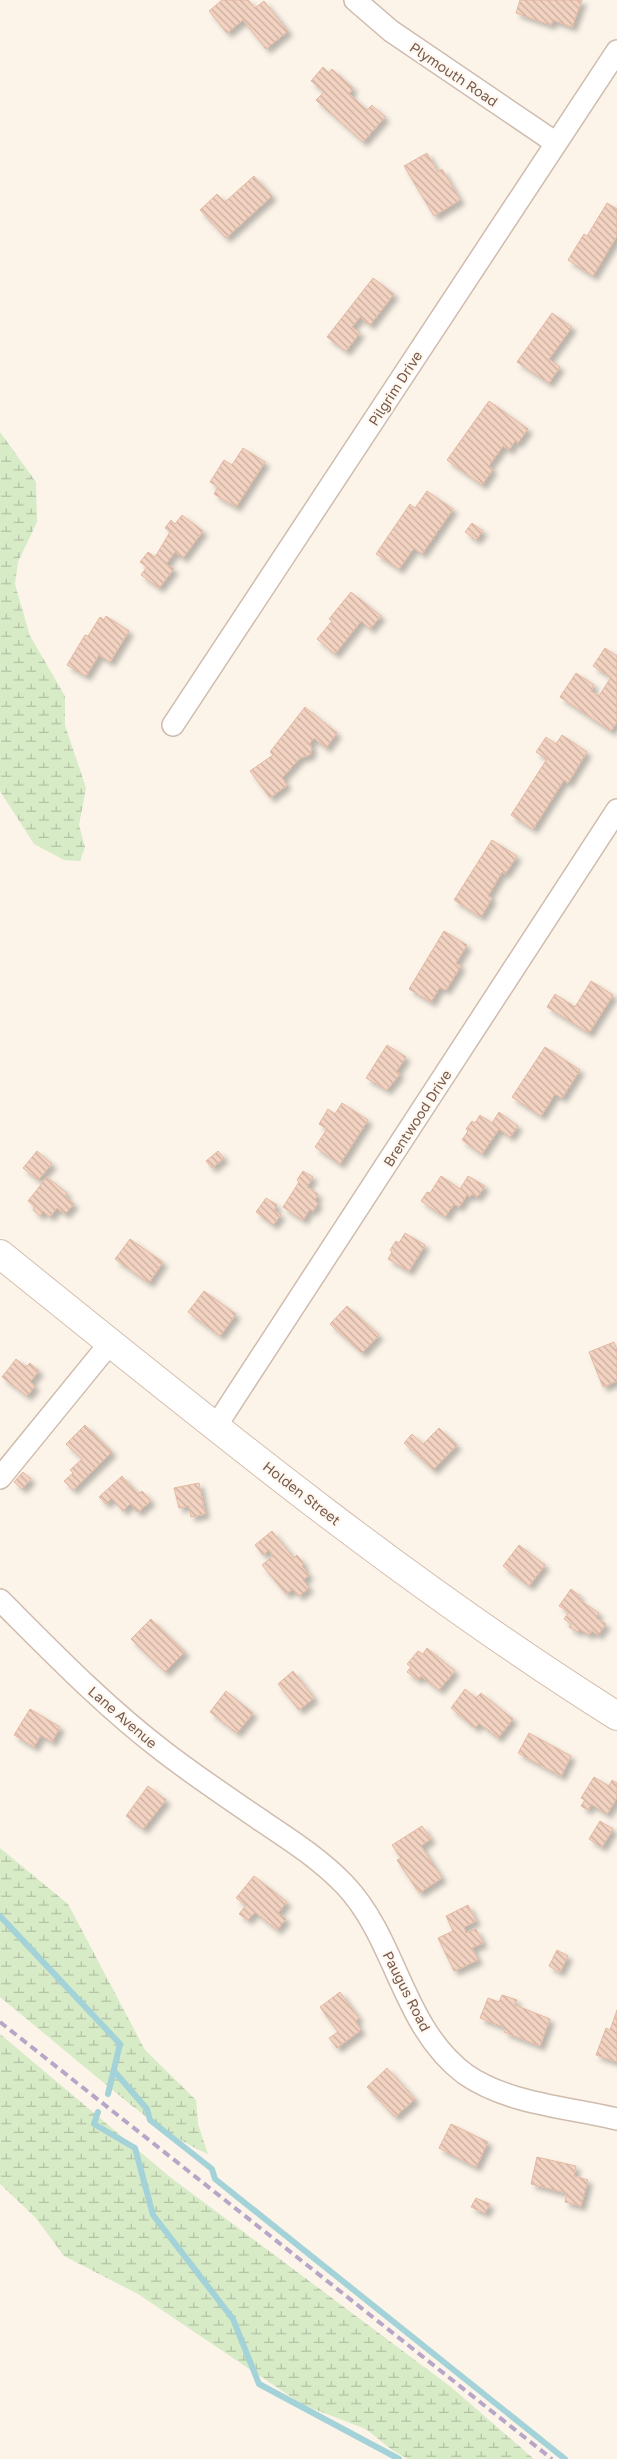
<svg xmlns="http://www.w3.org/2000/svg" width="617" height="2459" font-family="'Golos Text',sans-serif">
<defs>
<pattern id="wetland-marsh" width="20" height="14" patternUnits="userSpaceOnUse" patternTransform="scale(1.25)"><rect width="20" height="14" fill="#d7ebc7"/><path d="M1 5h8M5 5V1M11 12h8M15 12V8" fill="none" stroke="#b3c1a4"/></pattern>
<pattern id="building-back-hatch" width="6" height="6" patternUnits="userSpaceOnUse" patternTransform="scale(1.25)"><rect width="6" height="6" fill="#f2d2c1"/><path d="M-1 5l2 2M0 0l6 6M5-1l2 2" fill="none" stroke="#c9ad9f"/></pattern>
<filter id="shadow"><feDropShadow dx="4.5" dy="4.5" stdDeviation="2.5" flood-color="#0004"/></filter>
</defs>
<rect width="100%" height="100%" fill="#fcf4e9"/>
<!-- wetland -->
<g fill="url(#wetland-marsh)">
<path d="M 0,432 L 36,482 L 37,522 L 18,562 L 15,584 L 30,636 L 65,696 L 65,725 L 86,788 L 79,825 L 85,847 L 80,861 L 64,860 L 34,844 L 0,791 Z"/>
<path d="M 0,1848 L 68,1904 L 145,2050 L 196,2100 L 198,2124 L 208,2154 C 167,2136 132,2106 98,2078 C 65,2051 33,2024 0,1997 Z"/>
<path d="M 0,2034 L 170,2177 L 451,2387 L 534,2459 L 408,2459 L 392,2450 L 366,2429 L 303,2405 L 138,2294 L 64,2256 L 35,2217 L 0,2184 Z"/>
</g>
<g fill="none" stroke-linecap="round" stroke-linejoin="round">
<!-- stream -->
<g stroke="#a3d2d8" stroke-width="6">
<path d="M 0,1916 L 120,2044 L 108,2094"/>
<path d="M 114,2071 L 147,2109 L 150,2120 L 212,2169 L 215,2179 L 565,2459"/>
<path d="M 98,2112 L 94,2124 L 135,2148 L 153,2215 L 233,2319 L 259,2384 L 399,2459"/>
</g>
</g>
<!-- building -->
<g fill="url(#building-back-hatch)" stroke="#e4b8a1" filter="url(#shadow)">
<path d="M 222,0 L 248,0 L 255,8 L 264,1 L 288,31 L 266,49 L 243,20 L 227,33 L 209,11 Z"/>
<path d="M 520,0 L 582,0 L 572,27 L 553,20 L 551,25 L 516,13 Z"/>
<path d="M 323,67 L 329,73 L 332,69 L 353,88 L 349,94 L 367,110 L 372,105 L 385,117 L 363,142 L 316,100 L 324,92 L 311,81 Z"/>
<path d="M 427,153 L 438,172 L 442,169 L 460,200 L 434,216 L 404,166 Z"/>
<path d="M 254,176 L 272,196 L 226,238 L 200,210 L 217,194 L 225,202 Z"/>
<path d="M 607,203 L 617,209 L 617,236 L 593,276 L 568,260 L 584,234 L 587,236 Z"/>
<path d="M 373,278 L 394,294 L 370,325 L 360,317 L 352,327 L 360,333 L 346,351 L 327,337 Z"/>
<path d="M 552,313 L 572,327 L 549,359 L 560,367 L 549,383 L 517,362 Z"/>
<path d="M 489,401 L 528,429 L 518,443 L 515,441 L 509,450 L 503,446 L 488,467 L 493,469 L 482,485 L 447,460 Z"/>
<path d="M 243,448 L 265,462 L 236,507 L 214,494 L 218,487 L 210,482 L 224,460 L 232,465 Z"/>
<path d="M 427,491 L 453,509 L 422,554 L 414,548 L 399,569 L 376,554 L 410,504 L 415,508 Z"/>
<path d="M 182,515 L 203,531 L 183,558 L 175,552 L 166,564 L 174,569 L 159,588 L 141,575 L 147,567 L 140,562 L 148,552 L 155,557 L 170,532 L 165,528 L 171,520 L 175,524 Z"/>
<path d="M 472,523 L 483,531 L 476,540 L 465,532 Z"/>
<path d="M 351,592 L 381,616 L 370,629 L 361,621 L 335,654 L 317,639 L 332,621 L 329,619 Z"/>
<path d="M 106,616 L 129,631 L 110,662 L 99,655 L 86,676 L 67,665 L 85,635 L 88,636 L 100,617 L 104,620 Z"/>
<path d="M 605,648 L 617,656 L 617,722 L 611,731 L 560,697 L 576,673 L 594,685 L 591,691 L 599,696 L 611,677 L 593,666 Z"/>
<path d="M 305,707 L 337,733 L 326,748 L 314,738 L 310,743 L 312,749 L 310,755 L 300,758 L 282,778 L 287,785 L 270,798 L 250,771 L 273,755 L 270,752 Z"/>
<path d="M 562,735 L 587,752 L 568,783 L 564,780 L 533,829 L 511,815 L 547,759 L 536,752 L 546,737 L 556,744 Z"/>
<path d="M 492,840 L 517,856 L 505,874 L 502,872 L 488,896 L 492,898 L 481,917 L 454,900 Z"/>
<path d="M 444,931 L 467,945 L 456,963 L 461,966 L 446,990 L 440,987 L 431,1002 L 409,989 Z"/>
<path d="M 591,981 L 613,995 L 589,1033 L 547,1007 L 555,994 L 575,1007 Z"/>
<path d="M 387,1045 L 406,1057 L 396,1072 L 400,1074 L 387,1090 L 366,1078 Z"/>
<path d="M 545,1047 L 580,1070 L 562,1098 L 555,1094 L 541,1116 L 512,1097 Z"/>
<path d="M 342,1103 L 368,1120 L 340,1164 L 315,1147 L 327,1129 L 319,1124 L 328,1109 L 335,1114 Z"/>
<path d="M 499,1112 L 518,1126 L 510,1137 L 499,1129 L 482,1154 L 462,1140 L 468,1131 L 466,1129 L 472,1121 L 475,1123 L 480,1115 L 492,1123 Z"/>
<path d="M 37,1151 L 52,1164 L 38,1180 L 23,1168 Z"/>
<path d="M 218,1151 L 224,1158 L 212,1168 L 206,1161 Z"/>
<path d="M 303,1171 L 313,1177 L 307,1187 L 318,1194 L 315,1200 L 318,1203 L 313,1211 L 310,1209 L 303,1220 L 283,1207 L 299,1182 L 297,1180 Z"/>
<path d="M 441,1176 L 460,1189 L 468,1176 L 485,1186 L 477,1197 L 472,1194 L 470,1197 L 467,1195 L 459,1207 L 454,1204 L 445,1217 L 421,1201 L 427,1192 L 430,1193 Z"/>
<path d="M 47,1177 L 67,1193 L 65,1196 L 74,1204 L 65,1214 L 57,1208 L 50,1217 L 43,1211 L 40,1216 L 33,1210 L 35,1207 L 28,1201 Z"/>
<path d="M 266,1198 L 277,1205 L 274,1210 L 281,1215 L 273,1225 L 256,1212 Z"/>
<path d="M 405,1233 L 425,1245 L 409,1271 L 388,1259 L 392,1252 L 390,1250 L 396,1241 L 399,1243 Z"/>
<path d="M 130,1239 L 163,1262 L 149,1283 L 115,1259 Z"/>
<path d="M 204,1291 L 236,1314 L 220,1336 L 188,1312 Z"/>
<path d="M 347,1306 L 379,1335 L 362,1353 L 330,1324 Z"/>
<path d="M 614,1342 L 617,1350 L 617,1381 L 603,1387 L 589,1352 Z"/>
<path d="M 16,1359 L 26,1367 L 30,1363 L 39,1371 L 30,1382 L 35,1386 L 27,1396 L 2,1377 Z"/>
<path d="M 85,1425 L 112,1452 L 73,1490 L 64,1481 L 73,1473 L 70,1470 L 82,1459 L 66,1444 Z"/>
<path d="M 439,1428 L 457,1445 L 433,1470 L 404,1443 L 412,1434 L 423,1444 Z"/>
<path d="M 23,1472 L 31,1479 L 22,1489 L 14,1482 Z"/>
<path d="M 122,1476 L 138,1494 L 142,1491 L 151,1501 L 138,1512 L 130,1504 L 123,1511 L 112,1498 L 106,1504 L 99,1497 Z"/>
<path d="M 199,1483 L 205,1514 L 191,1517 L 189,1506 L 179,1508 L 174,1488 Z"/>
<path d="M 272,1531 L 294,1558 L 297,1555 L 304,1564 L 302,1566 L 309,1575 L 303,1580 L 309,1588 L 299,1596 L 293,1589 L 286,1594 L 262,1565 L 273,1556 L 269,1550 L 263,1555 L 255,1545 Z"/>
<path d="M 519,1545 L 545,1565 L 529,1586 L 503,1566 Z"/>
<path d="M 571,1589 L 580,1596 L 578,1599 L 599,1613 L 596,1618 L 606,1624 L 598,1635 L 592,1631 L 589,1635 L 580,1629 L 578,1632 L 569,1627 L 571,1624 L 564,1619 L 569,1612 L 559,1606 Z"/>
<path d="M 151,1619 L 185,1652 L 165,1672 L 131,1639 Z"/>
<path d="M 427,1648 L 455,1671 L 439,1690 L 421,1676 L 418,1680 L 407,1672 L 411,1667 L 407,1664 L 418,1651 L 423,1654 Z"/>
<path d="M 293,1671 L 314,1698 L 299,1710 L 278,1684 Z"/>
<path d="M 465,1689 L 476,1698 L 481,1693 L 513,1719 L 498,1738 L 479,1723 L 475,1728 L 451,1708 Z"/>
<path d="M 226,1691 L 253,1713 L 237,1733 L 210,1712 Z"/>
<path d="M 30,1709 L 60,1727 L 52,1742 L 41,1735 L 34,1747 L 14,1735 Z"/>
<path d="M 529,1733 L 571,1756 L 561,1776 L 518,1753 Z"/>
<path d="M 594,1777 L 609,1786 L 612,1780 L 617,1783 L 617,1798 L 607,1814 L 591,1804 L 588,1810 L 581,1806 L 585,1800 L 581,1798 Z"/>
<path d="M 148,1786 L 166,1800 L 143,1829 L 126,1816 Z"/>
<path d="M 600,1821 L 613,1829 L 602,1847 L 589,1839 Z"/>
<path d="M 422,1826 L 431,1839 L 421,1846 L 442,1878 L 419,1893 L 397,1860 L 401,1858 L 392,1845 Z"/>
<path d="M 254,1876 L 287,1902 L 278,1913 L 286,1919 L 277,1930 L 255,1912 L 248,1920 L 239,1914 L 246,1905 L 236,1898 Z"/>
<path d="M 468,1905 L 476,1921 L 464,1927 L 466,1933 L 476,1929 L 483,1943 L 472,1948 L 478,1960 L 454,1971 L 438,1938 L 453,1931 L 446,1916 Z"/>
<path d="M 557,1950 L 568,1956 L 560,1972 L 549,1966 Z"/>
<path d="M 340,1992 L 359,2018 L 355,2021 L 361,2030 L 337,2048 L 329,2038 L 338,2032 L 320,2007 Z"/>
<path d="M 502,1995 L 517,2000 L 515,2005 L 550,2019 L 540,2046 L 504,2032 L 506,2028 L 480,2018 L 488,1998 L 499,2002 Z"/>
<path d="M 617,2010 L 617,2062 L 596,2055 L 606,2028 L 610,2030 Z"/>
<path d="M 387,2068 L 415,2099 L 395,2117 L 367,2087 Z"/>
<path d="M 451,2124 L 488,2142 L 476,2167 L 439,2148 Z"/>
<path d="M 537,2157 L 576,2166 L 574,2176 L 588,2180 L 581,2206 L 565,2202 L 567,2193 L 531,2184 Z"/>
<path d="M 476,2198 L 490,2204 L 485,2213 L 471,2207 Z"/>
</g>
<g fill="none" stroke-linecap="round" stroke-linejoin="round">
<defs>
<g id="minor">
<path d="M 355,0 L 391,31 L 556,143"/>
<path d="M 173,725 L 617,51"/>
<path d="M 216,1426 L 617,810"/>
<path d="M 0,1478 L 110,1343"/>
<path d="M 0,1600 C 52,1652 104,1706 163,1751 C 194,1775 227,1797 259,1819 C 289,1839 319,1858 345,1885 C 397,1940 402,2027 465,2074 C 508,2104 567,2107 617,2119"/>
</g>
<path id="secondary" d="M 0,1254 C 200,1415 399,1579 617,1716"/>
</defs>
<!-- minor casing -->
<use href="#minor" stroke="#cfbcae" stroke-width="24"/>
<!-- secondary casing -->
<use href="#secondary" stroke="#d4beae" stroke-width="30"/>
<!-- minor -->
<use href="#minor" stroke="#fff" stroke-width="21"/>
<!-- secondary -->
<use href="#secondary" stroke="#fff" stroke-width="28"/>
<!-- rail -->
<path stroke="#b7a6c7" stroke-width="4" stroke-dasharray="8 5" stroke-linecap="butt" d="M 0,2022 L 552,2459"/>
</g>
<g text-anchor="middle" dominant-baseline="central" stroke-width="4.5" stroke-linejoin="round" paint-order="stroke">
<!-- street labels -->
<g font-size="14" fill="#775a4c" stroke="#fff8f0">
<text transform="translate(454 74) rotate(34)">Plymouth Road</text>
<text transform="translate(395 388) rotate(-57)">Pilgrim Drive</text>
<text transform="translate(417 1118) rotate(-57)">Brentwood Drive</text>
<text transform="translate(302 1493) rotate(38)">Holden Street</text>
<text transform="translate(123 1717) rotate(41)">Lane Avenue</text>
<text transform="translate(407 1991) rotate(63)">Paugus Road</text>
</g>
</g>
</svg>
